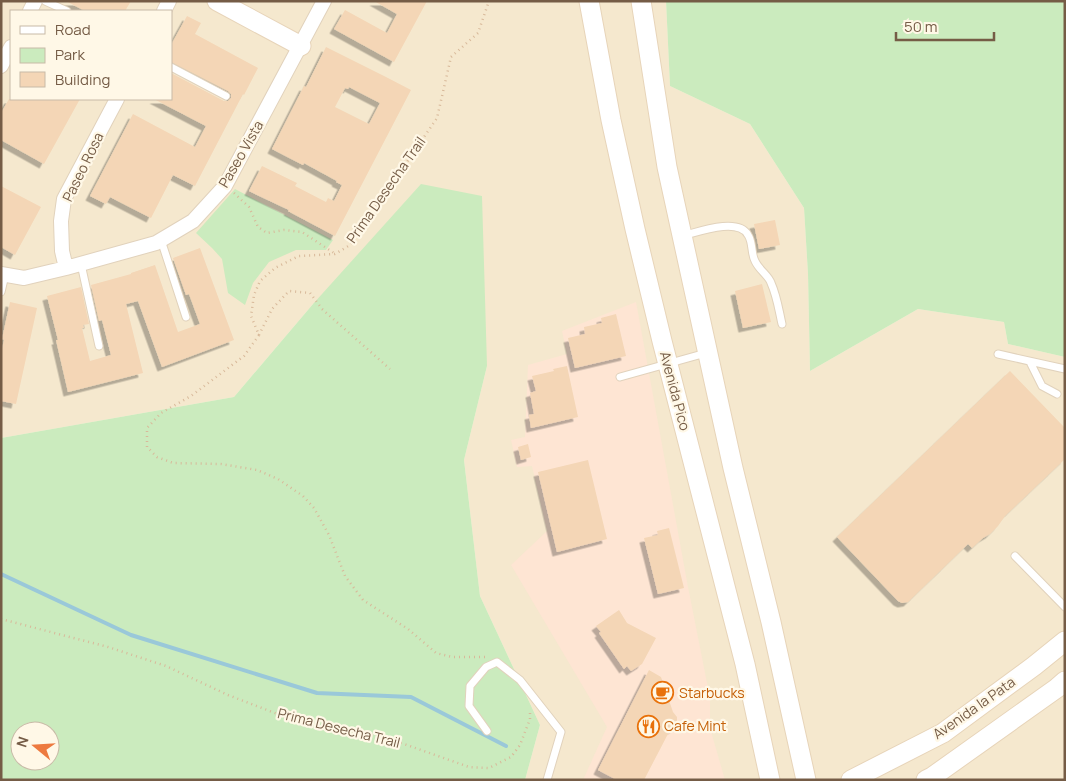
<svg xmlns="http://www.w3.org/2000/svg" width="1066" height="781" font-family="Manrope,sans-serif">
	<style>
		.residential { fill: #f5e8ce; fill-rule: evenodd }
		.commercial { fill: #fee5d3 }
		.green { fill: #cbebbe; fill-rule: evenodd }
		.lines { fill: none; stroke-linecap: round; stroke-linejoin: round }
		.stream { stroke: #9ac8d9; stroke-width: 4 }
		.building { fill: #f4d6b6; fill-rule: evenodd; filter: url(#shadow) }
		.lane-casing { stroke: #e1d2bc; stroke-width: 9 }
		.street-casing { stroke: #e1d2bc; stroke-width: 16 }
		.secondary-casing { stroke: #e7d4b9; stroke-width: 21 }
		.path { stroke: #d8b99a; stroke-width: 2.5; stroke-dasharray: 1 4; stroke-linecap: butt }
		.lane { stroke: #fff; stroke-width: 7 }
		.street { stroke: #fff; stroke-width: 14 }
		.secondary { stroke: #fff; stroke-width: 19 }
		.labels { text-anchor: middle; stroke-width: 4.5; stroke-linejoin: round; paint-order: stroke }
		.street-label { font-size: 14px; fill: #755c46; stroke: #fff8e7 }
		.food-label { font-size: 14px; fill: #c56008; stroke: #fff8e7; text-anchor: start }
	</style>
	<defs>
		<filter id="shadow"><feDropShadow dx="-4.5" dy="4.5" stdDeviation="0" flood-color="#0004"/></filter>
	</defs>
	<rect width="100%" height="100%" fill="#fdf5e0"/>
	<path class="residential" d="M1,1H666L670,86L750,124L804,208L808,274L810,371L918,309L1004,322L1008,344L1065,357V780H525L540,725L480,596L464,460L487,366L313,304L234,397L1,438ZM11,11H171V99H11Z"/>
	<path class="commercial" d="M636,302L688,587L710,698V728L725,780H583L607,727L511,565L547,531L532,466L517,467L511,440L525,437L528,365L567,354L562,331Z"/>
	<path class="green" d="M666,1H1065V357L1008,344L1004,322L918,309L810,371L808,274L804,208L750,124L670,86Z
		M421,184L482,196L487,366L464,460L480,596L540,725L525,780H1V438L234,397L313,304ZM20,731H50V761H20Z
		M235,189L333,240L326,250H296L269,262L253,283L245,305L228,293L222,259L212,248L196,233Z"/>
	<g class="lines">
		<path class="stream" d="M1,574L131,635L317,693L411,697L506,746"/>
	</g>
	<path class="building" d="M66,1H131L125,11H85Z
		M374,1H427L394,62L334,29L345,10L387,33L397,14Z
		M187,16L201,23L195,34L258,68L244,95L243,94L195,186L173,175L151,218L110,197L106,204L90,196L133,114L195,147L206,126L154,99H171V73L224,101H228L231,98V94L228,91L171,62V45Z
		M326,47L386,77L411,90L335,236L288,211L289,210L249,191L262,166L297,183L295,186L326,202L328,198L334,201L342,185L336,182L337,181L304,163L303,165L272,149L304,86L306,87ZM349,87L380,103L369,124L335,107L345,88L348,89Z
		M9,99H80L44,164L1,140V113Z
		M1,186L41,207L15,255L1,247Z
		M775,220L780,245L759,249L754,224Z
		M200,248L234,340L162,367L138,301L126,304L143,373L68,392L56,340H58L47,296L81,287L89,324L83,325L84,328H82L90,361L111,355L102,320L99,321L91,285L131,274V273L155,265L178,332L200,324L189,294L186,295L173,258Z
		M762,284L771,322L743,328L735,291Z
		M10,302L37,308L16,404L1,401V353L4,340L2,339Z
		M616,314L626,356L575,368L568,338L585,334L584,327L602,323L601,318Z
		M567,366L578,417L531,428L529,415L534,414L530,393L536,391L532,376L554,371L553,369Z
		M1010,371L1065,428V459L1005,516L998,526L990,534L983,538L972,548L968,544L908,602L902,603L898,601L837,537Z
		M528,444L531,457L521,460L518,447Z
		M588,460L607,539L557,552L538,472Z
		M669,528L684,588L658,594L644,538L658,535L657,531Z
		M619,610L627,623L656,638L642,664L631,671L627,666L624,669L599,633L601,632L596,626Z
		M649,670L661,677L673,712L677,717V725L675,728L669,732L644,780H617L598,770Z"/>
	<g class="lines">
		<defs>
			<path id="lane" d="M45,1L67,11
				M171,67L226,96
				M682,236C698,232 738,217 748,235C753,242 751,254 755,261C759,270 769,276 771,283C777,296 779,311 782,324
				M161,240L186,317
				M81,264L99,346
				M1,292L5,275
				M998,354L1065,369
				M1030,362L1042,386L1057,394
				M620,377L706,353
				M1015,556L1065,607
				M487,731L469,706L470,686L486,667L497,662L520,680L561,732L547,780"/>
			<path id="street" d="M30,11L35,1
				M164,11L169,1
				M1,66L11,47
				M66,268L62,251L61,221L64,199L117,99
				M1,274L24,278L66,268L156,243L193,221L225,186L324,1"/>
			<path id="secondary" d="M217,1L301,46
				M589,1L611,120L635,229L662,341L745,664L770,780
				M641,1L667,167L733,468L771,622L806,780
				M851,780L943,733L1034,666L1065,641
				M926,780L932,777L1057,688L1065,681"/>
		</defs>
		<use href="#lane" class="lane-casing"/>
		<use href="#street" class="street-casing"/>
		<use href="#secondary" class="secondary-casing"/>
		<path class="path" d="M234,193L249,207L258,227L267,233L284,230L302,232L334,253
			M259,335L272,309L289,291L310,293L322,309L390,369
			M1,619L108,647L166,666L228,695L293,720L387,738L469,767L489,768L511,757L520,745L530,719V709
			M485,657H452L436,653L408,629L363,600L345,576L329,535L314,508L303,496L278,479L257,470L221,464L173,463L157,457L147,447V428L161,413L191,396L244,356L259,335L251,316L254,295L260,281L275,268L299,256L335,254L350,245L437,118L451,57L478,33L489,1"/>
		<use href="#lane" class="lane"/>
		<use href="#street" class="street"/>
		<use href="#secondary" class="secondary"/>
	</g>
	<defs>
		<symbol id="cafe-ring" viewBox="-11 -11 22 22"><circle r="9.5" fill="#fff8e7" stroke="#e8710a" stroke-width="1.5"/><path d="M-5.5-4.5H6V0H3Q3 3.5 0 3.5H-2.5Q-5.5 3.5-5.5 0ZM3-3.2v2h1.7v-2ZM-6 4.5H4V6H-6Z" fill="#e8710a"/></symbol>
		<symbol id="restaurant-ring" viewBox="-11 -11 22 22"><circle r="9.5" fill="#fff8e7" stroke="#e8710a" stroke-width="1.5"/><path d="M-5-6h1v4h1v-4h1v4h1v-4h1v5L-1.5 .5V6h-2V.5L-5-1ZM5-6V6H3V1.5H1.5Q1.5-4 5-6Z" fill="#e8710a"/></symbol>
	</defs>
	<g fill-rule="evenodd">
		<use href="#cafe-ring" x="650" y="680" width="25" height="25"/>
		<use href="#restaurant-ring" x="636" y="714" width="25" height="25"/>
	</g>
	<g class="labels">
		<g class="street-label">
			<text transform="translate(241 154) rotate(-60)" y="5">Paseo Vista</text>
			<text transform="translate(83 167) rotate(-64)" y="5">Paseo Rosa</text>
			<text transform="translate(386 190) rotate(-55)" y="5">Prima Desecha Trail</text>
			<text transform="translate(675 391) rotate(75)" y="5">Avenida Pico</text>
			<text transform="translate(974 708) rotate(-35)" y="5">Avenida la Pata</text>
			<text transform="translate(339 728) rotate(14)" y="5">Prima Desecha Trail</text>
		</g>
		<g class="food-label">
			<text x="679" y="698">Starbucks</text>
			<text x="664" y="731">Cafe Mint</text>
		</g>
	</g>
	<rect width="1066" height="781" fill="none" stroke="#755c46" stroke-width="5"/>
	<rect x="10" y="10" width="162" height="90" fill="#fff8e7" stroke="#c8baa7"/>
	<rect x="20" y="26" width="25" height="8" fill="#ffffff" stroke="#c8baa7"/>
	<text x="55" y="35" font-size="15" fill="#755c46">Road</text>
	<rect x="20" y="48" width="25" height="15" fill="#cbebbe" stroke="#c8baa7"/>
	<text x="55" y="60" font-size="15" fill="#755c46">Park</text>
	<rect x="20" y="72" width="25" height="15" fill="#f4d6b6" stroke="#c8baa7"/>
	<text x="55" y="85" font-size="15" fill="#755c46">Building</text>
	<g transform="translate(35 746) rotate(288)"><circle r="24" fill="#fff8e7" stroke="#c8baa7"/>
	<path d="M0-4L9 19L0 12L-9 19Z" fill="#ed7a3f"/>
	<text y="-8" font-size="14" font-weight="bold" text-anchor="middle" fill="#755c46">N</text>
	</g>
	<path d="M896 32v8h98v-8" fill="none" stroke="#755c46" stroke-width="2.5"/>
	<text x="904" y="32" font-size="15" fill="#755c46" stroke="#fff8e7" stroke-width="4" paint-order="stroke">50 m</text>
</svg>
